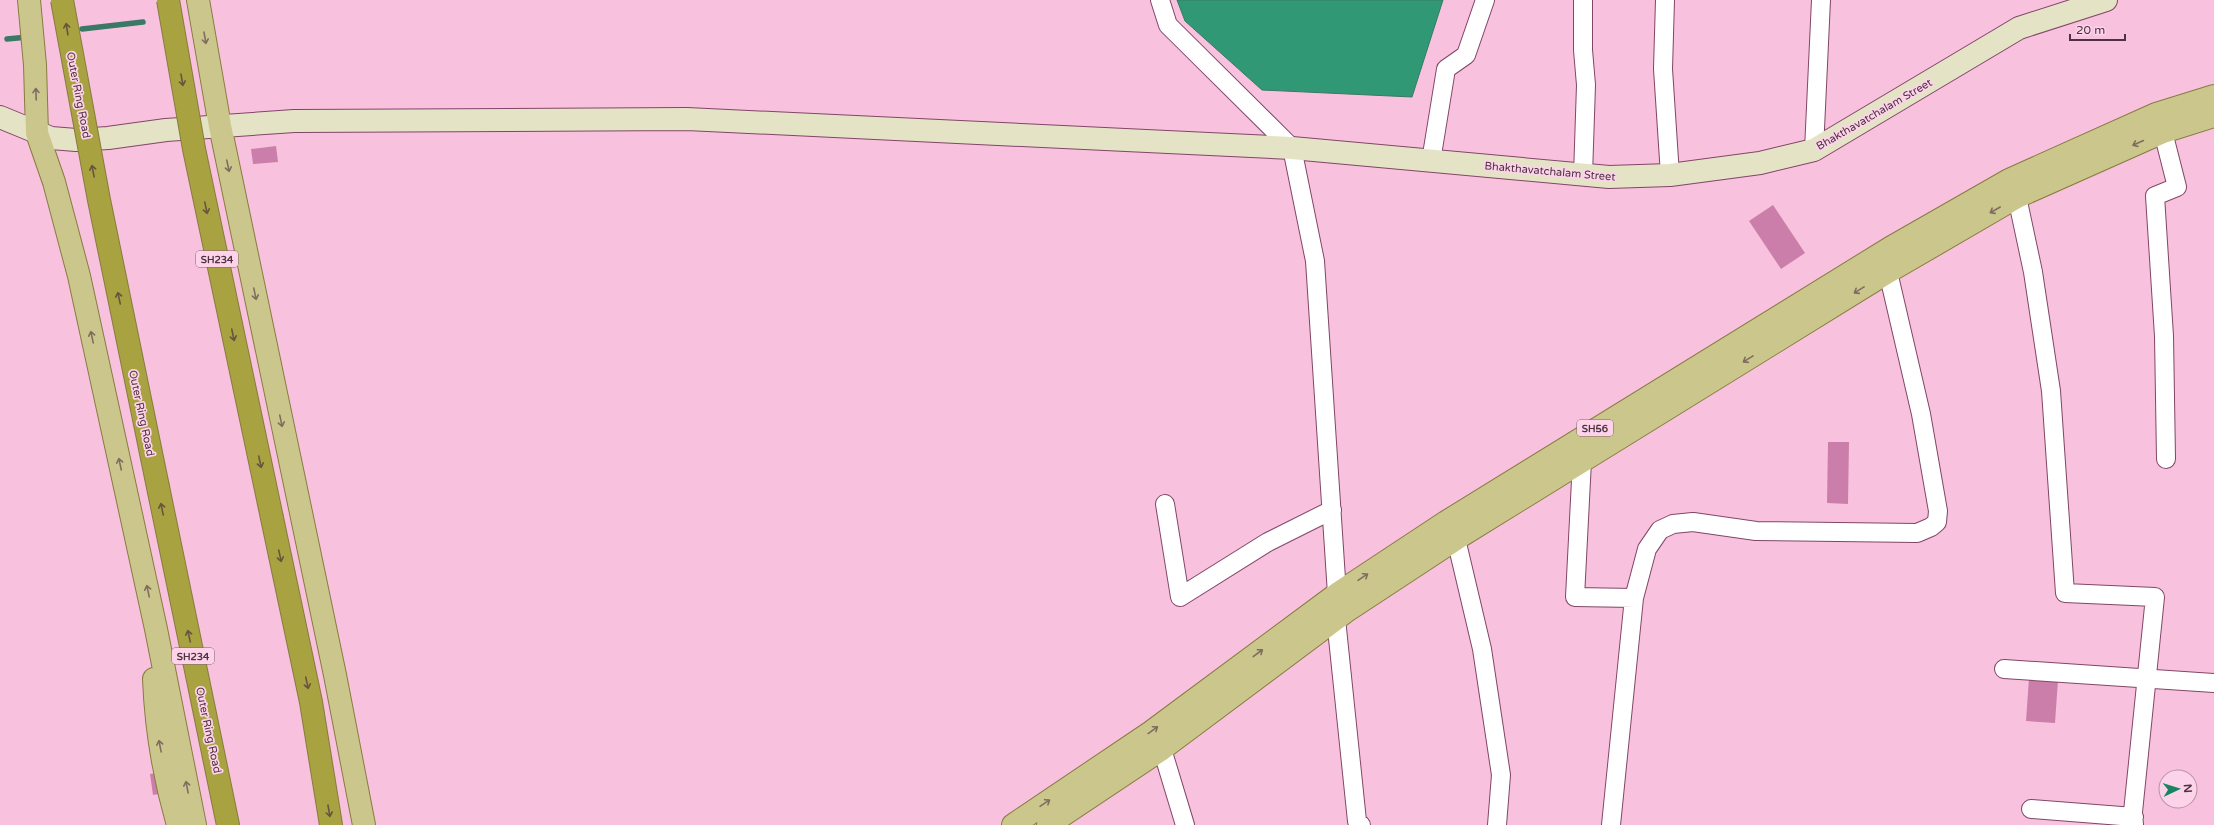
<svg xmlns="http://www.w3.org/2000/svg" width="2214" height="825" font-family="'Varela Round',sans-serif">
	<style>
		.water { fill: #309874; stroke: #397965 }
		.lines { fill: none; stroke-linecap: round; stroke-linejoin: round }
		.stream { stroke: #397965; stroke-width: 5.5 }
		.building { fill: #cb7ea9 }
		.street-casing { stroke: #804667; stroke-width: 20 }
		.secondary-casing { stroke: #804667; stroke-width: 24 }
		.primary-casing { stroke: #887b40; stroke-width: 24 }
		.highway-casing { stroke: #887b40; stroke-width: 24 }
		.street { stroke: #fff; stroke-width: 18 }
		.secondary { stroke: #e5e3c6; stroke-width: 22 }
		.primary { stroke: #cbc78c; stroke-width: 22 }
		.highway { stroke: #a8a240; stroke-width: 22 }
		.highway-bridge-casing { stroke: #887b40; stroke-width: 24; stroke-linecap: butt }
		.highway-bridge { stroke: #a8a240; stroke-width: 22 }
		.oneway { stroke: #685441 }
		.oneway2 { stroke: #7f6e5f }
		.labels { text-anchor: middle; stroke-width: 3.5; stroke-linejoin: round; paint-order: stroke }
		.shield { fill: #fdd3e9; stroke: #826273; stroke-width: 1 }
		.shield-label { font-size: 10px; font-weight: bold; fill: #4d3241 }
		.street-label { font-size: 11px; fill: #4d3241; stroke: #fdd3e9 }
	</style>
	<rect width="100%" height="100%" fill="#f8c2de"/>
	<path class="water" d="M1177,0H1443L1412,97L1262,90L1185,21Z"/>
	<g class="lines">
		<path class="stream" d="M82,29L143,22
			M7,39L28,37"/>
	</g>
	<path class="building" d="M276,146L278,162L253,164L251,149Z
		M1773,205L1805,253L1781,269L1749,221Z
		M1828,442H1849L1848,504L1827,503Z
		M2029,678L2058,680L2055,723L2026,721Z
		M156,773L159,794L153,795L150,774Z"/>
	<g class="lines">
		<defs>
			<path id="street" d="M1160,0L1168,25L1292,148L1315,261L1337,594
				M1665,0L1663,69L1670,175
				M2163,132L2177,187L2155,196L2164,336L2166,459
				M1814,150L1821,0
				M1431,161L1446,69L1466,55L1485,0
				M1583,175L1586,85L1583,50V0
				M2017,197L2033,272L2051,391L2065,593L2155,597L2133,812L2134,825
				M1582,461L1575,597L1634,598L1611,825
				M1165,504L1180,597L1268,542L1332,510
				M1450,528L1456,539L1482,649L1501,775L1497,825
				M1634,598L1647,549L1660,530L1673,524L1693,522L1756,531L1917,533L1931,527L1937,522L1938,511L1921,414L1888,272
				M1336,619L1357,821L1361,825
				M2004,669L2214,683
				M1162,749L1185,825
				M2031,809L2134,817"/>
			<path id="secondary" d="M0,117L51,138L76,140L108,138L166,130L294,121L687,119L1292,148L1609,177L1670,175L1760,163L1814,150L2019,28L2106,0"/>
			<path id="primary" d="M29,0L35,65L37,133L54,182L79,276L156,629L195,825
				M198,0L220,126L335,675L364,825
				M154,679C156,729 164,777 178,825
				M1013,825L1151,732L1337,594L1446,522L1890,248L2009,180L2156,114L2214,96
				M1048,825L1162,749L1348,610L1456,539L1888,272L2017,197L2163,132L2214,116"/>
			<path id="highway" d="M158,487L228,825
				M272,518L311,702L331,825"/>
		</defs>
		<use href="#street" class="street-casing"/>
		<use href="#secondary" class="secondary-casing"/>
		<use href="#primary" class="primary-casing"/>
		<use href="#highway" class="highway-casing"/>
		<use href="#street" class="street"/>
		<use href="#secondary" class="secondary"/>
		<use href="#primary" class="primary"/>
		<use href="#highway" class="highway"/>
		<defs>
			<path id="highway-bridge" d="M62,0L99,200L158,487
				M168,0L194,149L272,518"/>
		</defs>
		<use href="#highway-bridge" class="highway-bridge-casing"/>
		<use href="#highway-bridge" class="highway-bridge"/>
	</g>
	<defs><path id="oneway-shaft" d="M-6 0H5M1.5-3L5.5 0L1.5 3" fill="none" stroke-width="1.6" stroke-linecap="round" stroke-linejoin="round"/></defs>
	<g class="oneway">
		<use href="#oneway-shaft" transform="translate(67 29) rotate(-99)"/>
		<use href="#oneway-shaft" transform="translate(182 80) rotate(80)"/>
		<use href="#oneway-shaft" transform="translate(93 171) rotate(-101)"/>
		<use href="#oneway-shaft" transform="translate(206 208) rotate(78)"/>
		<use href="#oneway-shaft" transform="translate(119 298) rotate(-102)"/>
		<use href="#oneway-shaft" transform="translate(233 335) rotate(78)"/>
		<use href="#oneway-shaft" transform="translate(260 462) rotate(78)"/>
		<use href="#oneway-shaft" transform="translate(162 509) rotate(-102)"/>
		<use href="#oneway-shaft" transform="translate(280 556) rotate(78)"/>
		<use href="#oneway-shaft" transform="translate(189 636) rotate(-102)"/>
		<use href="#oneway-shaft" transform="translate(307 683) rotate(78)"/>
		<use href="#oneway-shaft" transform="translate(329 811) rotate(80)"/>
	</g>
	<g class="oneway2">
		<use href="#oneway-shaft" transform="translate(205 38) rotate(80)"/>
		<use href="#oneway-shaft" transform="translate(36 94) rotate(-92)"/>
		<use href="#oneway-shaft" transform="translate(2138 143) rotate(156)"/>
		<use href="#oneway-shaft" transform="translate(228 166) rotate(78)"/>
		<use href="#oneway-shaft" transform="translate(1995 210) rotate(150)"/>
		<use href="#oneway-shaft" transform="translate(1859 290) rotate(148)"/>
		<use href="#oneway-shaft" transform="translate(255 294) rotate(78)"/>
		<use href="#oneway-shaft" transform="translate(92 337) rotate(-102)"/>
		<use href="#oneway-shaft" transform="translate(1748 359) rotate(148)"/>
		<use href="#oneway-shaft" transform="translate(281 421) rotate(78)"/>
		<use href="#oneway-shaft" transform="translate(120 464) rotate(-102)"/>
		<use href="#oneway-shaft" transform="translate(1363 577) rotate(-34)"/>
		<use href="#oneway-shaft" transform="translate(148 591) rotate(-102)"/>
		<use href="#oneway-shaft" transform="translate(1258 653) rotate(-37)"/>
		<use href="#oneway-shaft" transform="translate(1153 730) rotate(-36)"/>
		<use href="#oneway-shaft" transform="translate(160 746) rotate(-101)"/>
		<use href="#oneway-shaft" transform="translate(187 787) rotate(-101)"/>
		<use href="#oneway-shaft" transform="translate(1045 803) rotate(-34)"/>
	</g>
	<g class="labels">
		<g class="shield">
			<rect x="196" y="251" width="42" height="16" rx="3"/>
			<rect x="1577" y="420" width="36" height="16" rx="3"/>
			<rect x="172" y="648" width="42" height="16" rx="3"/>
		</g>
		<g class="shield-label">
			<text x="217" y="263">SH234</text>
			<text x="1595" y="432">SH56</text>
			<text x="193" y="660">SH234</text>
		</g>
		<g class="street-label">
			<text transform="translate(79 95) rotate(79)" y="4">Outer Ring Road</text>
			<text transform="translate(1874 114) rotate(-30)" y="4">Bhakthavatchalam Street</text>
			<text transform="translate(1550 171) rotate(5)" y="4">Bhakthavatchalam Street</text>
			<text transform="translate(142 413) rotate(78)" y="4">Outer Ring Road</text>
			<text transform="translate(209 730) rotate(78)" y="4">Outer Ring Road</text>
		</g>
	</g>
	<g transform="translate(2178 789) rotate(86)"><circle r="19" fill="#fdd3e9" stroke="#b793a6"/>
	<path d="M0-3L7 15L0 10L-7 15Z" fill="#178562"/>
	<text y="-6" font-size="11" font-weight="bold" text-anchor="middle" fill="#4d3241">N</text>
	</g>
	<path d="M2070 34v6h55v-6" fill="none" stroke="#4d3241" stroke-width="2"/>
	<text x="2076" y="34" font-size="12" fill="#4d3241" stroke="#fdd3e9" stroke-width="3" paint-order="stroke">20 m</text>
</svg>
